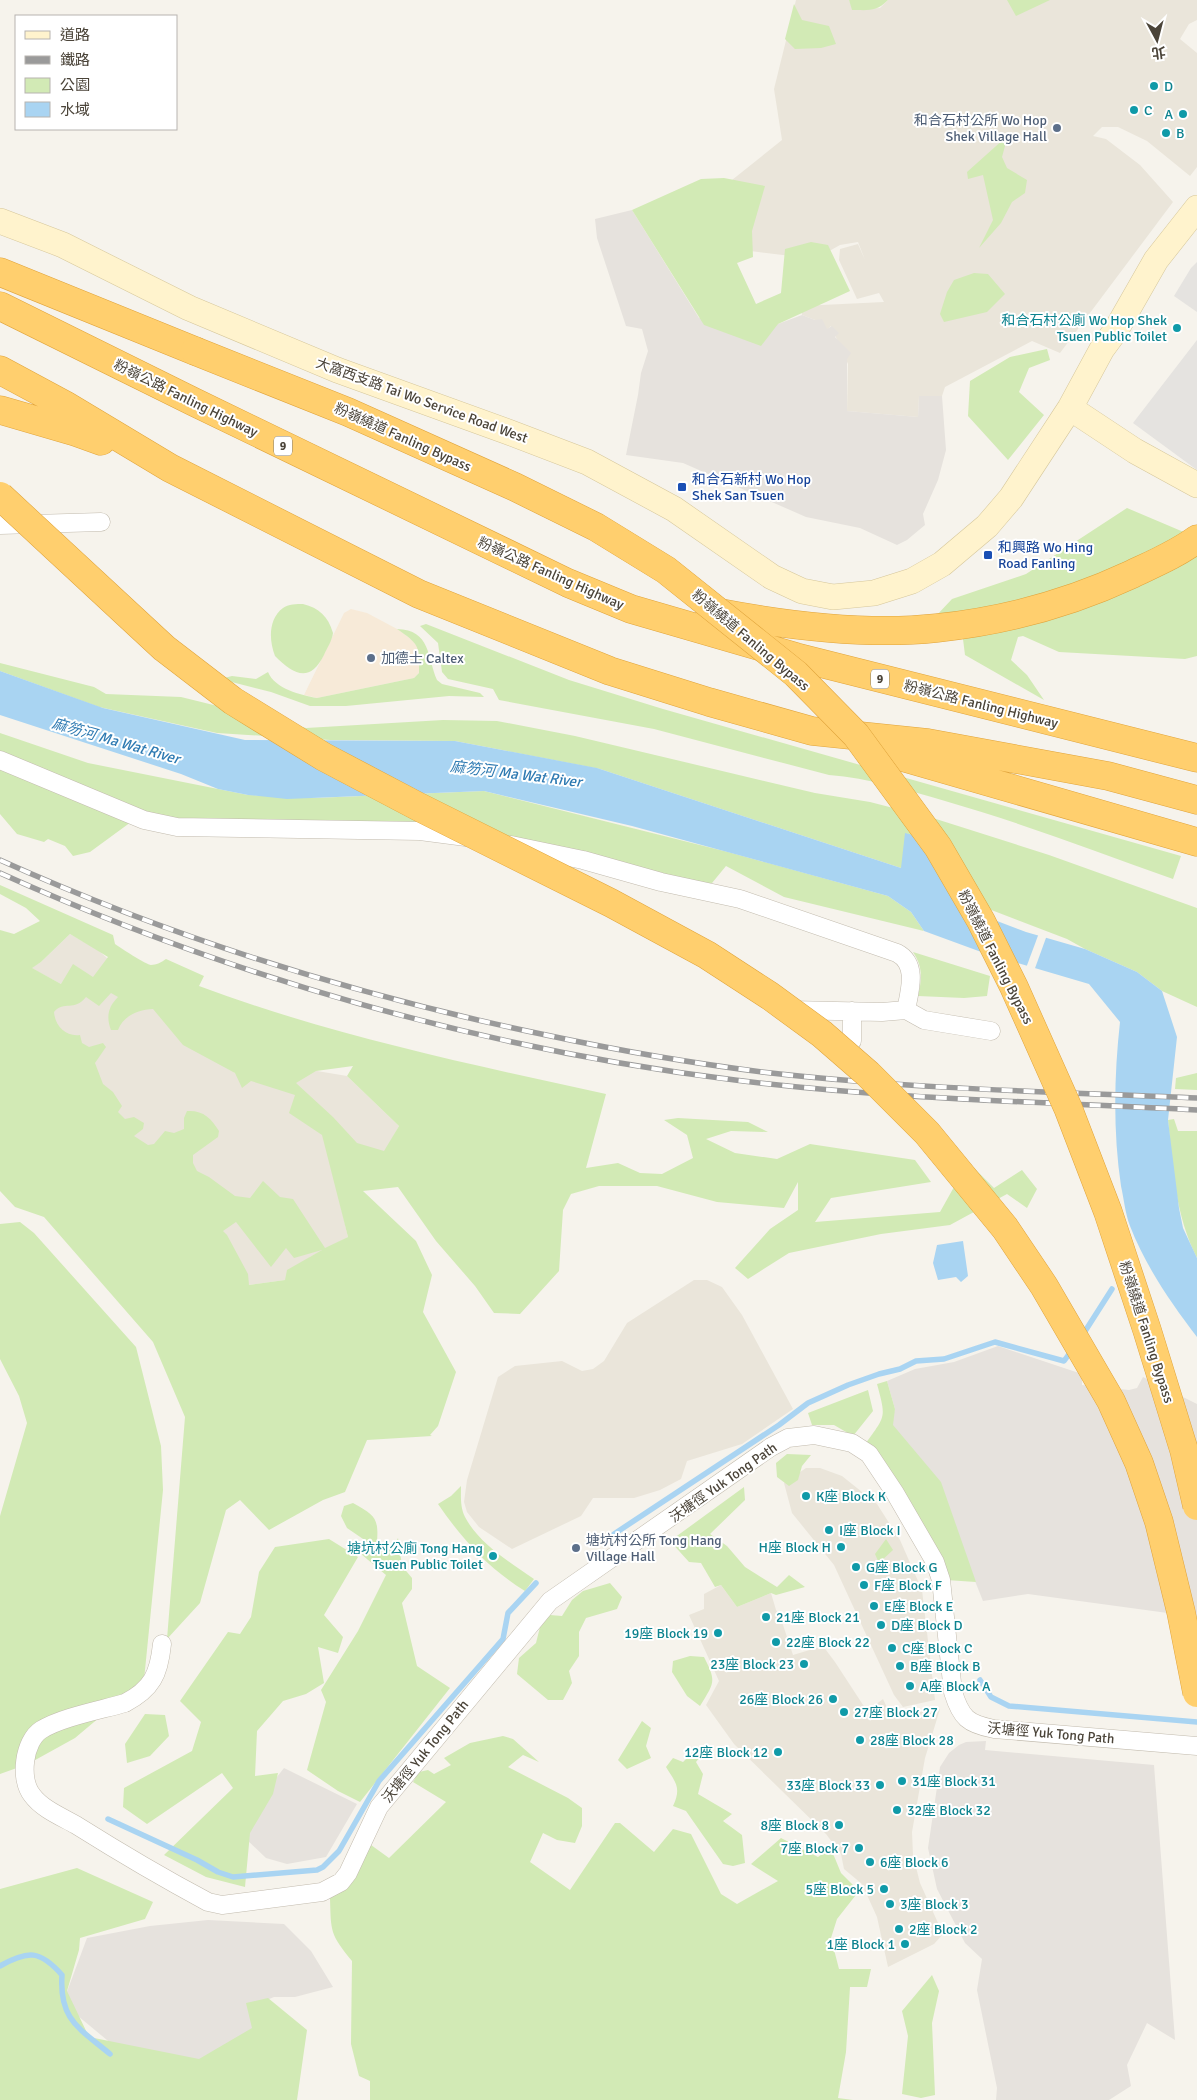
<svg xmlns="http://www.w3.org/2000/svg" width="1197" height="2100" font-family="Signika,'Noto Sans TC',sans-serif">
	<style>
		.residential { fill: #eae5da }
		.commercial { fill: #f7ead8 }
		.industrial { fill: #e6e2dd }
		.green { fill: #d2eab5; fill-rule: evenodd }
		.parking { fill: #e5e3e0 }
		.water { fill: #a9d4f2 }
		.pier { fill: #f6f3ec }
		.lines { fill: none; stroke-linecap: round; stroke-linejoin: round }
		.stream { stroke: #a9d4f2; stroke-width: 5.5 }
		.street-casing { stroke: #c2bbae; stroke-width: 19 }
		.secondary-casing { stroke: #d6c79b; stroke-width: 26 }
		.highway-casing { stroke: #e0a43c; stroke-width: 29 }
		.street { stroke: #fff; stroke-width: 18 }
		.secondary { stroke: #fff3cd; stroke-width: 25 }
		.highway { stroke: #ffcf6e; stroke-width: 28 }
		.rail-casing { stroke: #9a9a9a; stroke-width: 5.5 }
		.rail { stroke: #fff; stroke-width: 4; stroke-dasharray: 11; stroke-linecap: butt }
		.highway-bridge-casing { stroke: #e0a43c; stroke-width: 29; stroke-linecap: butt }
		.highway-bridge { stroke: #ffcf6e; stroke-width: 28 }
		.culture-dot { fill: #0f9aa8; stroke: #fff; stroke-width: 2 }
		.service-dot { fill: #5c6f8a; stroke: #fff; stroke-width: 2 }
		.transit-dot { fill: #1a4fb4; stroke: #fff; stroke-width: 2 }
		.labels { text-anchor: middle; stroke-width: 4; stroke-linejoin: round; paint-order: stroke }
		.shield { fill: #fff; stroke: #817c74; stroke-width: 1 }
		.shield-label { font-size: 12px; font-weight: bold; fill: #4b4439 }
		.culture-label { font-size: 14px; fill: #0d838f; stroke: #fff; text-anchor: start }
		.service-label { font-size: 14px; fill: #4e5e75; stroke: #fff; text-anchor: start }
		.street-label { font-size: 14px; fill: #4b4439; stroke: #fff }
		.transit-label { font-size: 14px; fill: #164399; stroke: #fff; text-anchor: start }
		.water-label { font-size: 15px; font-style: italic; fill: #2e7ab2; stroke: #fff }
	</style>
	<rect width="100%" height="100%" fill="#f6f3ec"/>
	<path class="residential" d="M796,0H849L853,10L880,8L888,0H1197V20L1189,24L1180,39L1197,53V167L1190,176L1147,141L1118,127H1102L1093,136L1106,139L1140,165L1173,202L1060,353L1032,341L945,387L942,396H919L918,417L847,411L848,364L831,326L827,330L815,320L802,315L801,306L884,302L879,293L857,299L839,260L840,249L858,244L865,260L858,242L840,245L815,259L727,248V184L782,140L774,89Z
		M70,934L98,950L235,1073L317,1071L347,1076L399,1126L363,1191L340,1203L348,1237L310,1257L285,1280L249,1285L203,1213L154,1150L120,1128L35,1027L61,984L31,968L41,962Z
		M694,1280H707L722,1287L742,1315L793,1409L742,1444L687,1461L681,1479L660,1490L634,1498H593L581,1516L512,1549L479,1527L467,1512L464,1502L467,1480L498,1377L515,1366L562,1361L582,1371L593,1369L604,1361L627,1323Z
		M806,1468H820L842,1476L877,1504L900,1540L922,1590L935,1700L903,1707L894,1695L834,1565L792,1513L784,1483Z
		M721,1585L737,1607L771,1593L776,1610L780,1616L793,1655L823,1646L835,1662L867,1711L883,1699L891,1716L940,1709L925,1758L912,1832L913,1855L920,1883L943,1934L934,1944L888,1967L877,1917L862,1884L844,1869L841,1854L826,1834L734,1744L706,1705L719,1681L689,1615L704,1609V1594Z"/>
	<path class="commercial" d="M351,609L367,613L399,630L413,641L419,649V673L414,678L317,698L304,695L344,613Z"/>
	<path class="industrial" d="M632,210L699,318L778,324L802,315L815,320L822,319L827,329L832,326L839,333L835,337L851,353L847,359V411L918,417L919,396H942L946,450L938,480L923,514L925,525L907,540L897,545L860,528L806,517L683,463L626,455L638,395L641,373L648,351L642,329L626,326L597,238L595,219Z
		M998,1346L1082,1374V1385L1129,1390L1137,1388L1143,1377L1197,1404V1617L1028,1594L983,1601L973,1576L890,1425L895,1409L887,1381L915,1369L954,1362Z
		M986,1741L985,1750L1154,1765L1175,2040L1147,2023L1127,2065L1131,2086L1109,2100H996L997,2088L977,1990L982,1959L965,1943L937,1889L928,1848L940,1767L949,1753L959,1745L966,1742Z
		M284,1768L357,1804L326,1857L287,1864L266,1858L245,1838L241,1823Z
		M208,1920L284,1924L311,1951L333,1987L295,1997H274L255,2005L252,2037L167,2100L119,2050L72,2011L65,1997L87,1938L150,1926Z"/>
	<path class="green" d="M849,0H888C876,12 869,10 852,10Z
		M1007,0H1050L1016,16Z
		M794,4L802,20L829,26L836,44L821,48L795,49L785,39Z
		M1005,138V146L1002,157L1007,168L1027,180L1025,193L1012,202L1001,223L979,248L993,220L983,175L968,179L967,172Z
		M724,178L765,186L752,231L753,257L737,263L756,304L781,293L785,249L811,242L828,245L850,291L778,324L761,346L704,325L632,210L701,179Z
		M974,273L988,274L1005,294L987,312L944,322L940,314L947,292L954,280Z
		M1047,349L1050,360L1029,368L1019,392L1044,415L1008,460L968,416L970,381L1010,357Z
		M1127,508L1186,533L1197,540V656L1185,659L1059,652L1023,636L1018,637L1011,660L1027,675L1044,700L965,655L963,639L935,617L952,599L1026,574Z
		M303,604C319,608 328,616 333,633C332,641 327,648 324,655C310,683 294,675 275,656C269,641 268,619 283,608C288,604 297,604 303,604Z
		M426,624L569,680L663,709L1181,856L1173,879C1097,852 1022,823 945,801C907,790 869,778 829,775L654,729L499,700L493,689L448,679L442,672L438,643L420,626Z
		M397,629C431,630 427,657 437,680L442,684L480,693L484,697L449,696L346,706H310L271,692L220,679L232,676L256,679L268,672C275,689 301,695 317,698L414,678L419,673C419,645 420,645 397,629Z
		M0,663L94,687L106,694L181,697L306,728L443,720L497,721L575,736L815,793L870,802L936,819L1049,855L1197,908V1007L1162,991L1137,972L1085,949L1067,939L968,901L901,868L600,769L455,741L330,740L217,733L99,707L0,671Z
		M0,733L88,763L248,795L314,798L484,791L728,852L888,896L911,912L924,931L784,897L726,866L712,883L690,888L476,839L177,827L0,755Z
		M0,765L131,822L90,852L73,856L65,846L48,839L44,842L17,834L0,814Z
		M0,885L113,935L115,944C119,947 147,965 151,965C156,965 162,962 166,959L204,976L199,986C330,1035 469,1064 606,1094L586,1168L618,1163L640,1173L662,1174L693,1158L687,1135L664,1120L678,1118L748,1122L768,1132L731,1131L706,1139L735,1153L777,1159L810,1144L915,1160L931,1182L831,1198L815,1222L940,1212L968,1162L994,1188L1022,1170L1037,1189L1027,1208L1007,1194L950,1225L881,1234L789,1253L748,1279L735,1268L770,1229L798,1210V1182L784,1208L717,1202L657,1186H599L571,1194L563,1210L559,1271L520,1314L494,1313L475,1286L436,1241L398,1187L363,1191L416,1241L432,1275L423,1312L456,1372L438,1426L430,1435L432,1436L367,1440L345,1492L323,1500L269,1530L240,1500L226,1510L200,1603L167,1639L185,1417L153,1342L44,1217L15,1207L0,1191V930L14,934L40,921L26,908L0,894ZM70,934L108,957L93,977L73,964L61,984L32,968L41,962ZM111,993L118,997C108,1007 106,1017 111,1030H118C124,1015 138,1010 153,1009L183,1045L235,1073L242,1088L251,1081L295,1095L289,1113L322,1135L348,1237L325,1248L293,1199L280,1197L263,1181L250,1198L235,1196L209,1177L197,1171L193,1163V1155L218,1137L219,1131C211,1118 203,1110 187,1111L184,1118V1129L174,1133L165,1131L154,1144L148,1145L134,1136L143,1129L144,1123L134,1117L125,1119L118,1112L122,1106L113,1092L103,1084L95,1063L106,1047L103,1043L89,1047L82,1043L80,1035C66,1037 55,1026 54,1012C64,1000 74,1012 86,997L99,1006ZM353,1066L347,1076L399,1126L384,1151L357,1143L333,1117L296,1083L316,1071ZM236,1222L271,1267L286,1248L294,1258L322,1250L287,1270L285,1280L249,1285L248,1274L227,1235L223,1231Z
		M913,952L990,976L987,996L964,998L918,996C922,979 923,967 913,952Z
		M1197,1073V1090L1175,1089L1176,1078Z
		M1174,1119L1178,1131H1197V1258C1175,1214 1173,1169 1168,1120Z
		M20,1222L34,1233L136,1347L161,1446L163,1490L144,1680L75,1738L28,1764L0,1774V1516L27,1423L19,1396L0,1359V1224Z
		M887,1381L895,1409L893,1425L941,1482L976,1582L946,1580L866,1443C886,1415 886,1418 877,1384Z
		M868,1390L873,1411L853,1436L834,1425H812L808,1413Z
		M787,1454L811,1455L802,1466L798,1480L789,1486L777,1477L776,1463Z
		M461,1486C461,1496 460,1507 465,1517C479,1544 510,1562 534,1579L525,1591C489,1569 462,1539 438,1504L451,1496Z
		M744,1487L745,1500L710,1534L727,1546L745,1567L777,1587L789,1575L805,1587L776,1595L771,1593L737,1607L721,1585L715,1587L701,1563L689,1562L670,1541Z
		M353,1503C374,1515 379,1517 377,1542L393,1549L398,1538L402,1566L412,1578V1589L402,1603L417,1666L450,1688L360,1802L338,1791L307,1770L326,1702L321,1690L358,1631L386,1575L361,1554L366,1541L347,1528L341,1516L344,1506Z
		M329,1539L358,1557L324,1615L343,1637L338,1653L318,1647L324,1683L306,1694L283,1701L257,1731L255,1776L278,1773L273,1794L250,1833L245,1887L206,1877L164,1855L233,1788L222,1773L147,1824L123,1807L124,1788L192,1751L201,1722L180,1701L228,1632L240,1634L251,1617L259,1572L275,1547Z
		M886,1539L893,1550L879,1563L875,1554Z
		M610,1583L622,1597L617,1609L586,1618L579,1632V1656L569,1671L572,1683L563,1700H548L517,1674L519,1658L536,1643L540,1627L550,1615L562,1616L572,1600L583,1591Z
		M690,1656L704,1657C717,1682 714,1683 700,1706L687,1696L672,1672L673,1661Z
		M145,1714L165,1715L169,1736L150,1756L127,1763L125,1744Z
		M642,1721L651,1728L646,1746L651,1758L627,1769L618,1760Z
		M503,1736L513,1739L539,1762L523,1755L508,1767L568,1798L582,1808V1826L575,1843L557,1840L543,1833L530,1862L570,1890L615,1823H620L654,1852L673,1829L691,1834L721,1894L737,1904L778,1881L751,1864L781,1838L818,1857L829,1849L834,1856L841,1873L859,1891L837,1919L831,1938L839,1969H871L867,1987H850L846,2052L838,2098L853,2100H370V2081L359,2076L351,2044L352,1961C330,1934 331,1932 330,1898L339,1889L371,1845L389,1858L446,1802L413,1782L419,1772L428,1770L434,1774L451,1765L444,1758L470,1743Z
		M697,1748L700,1757L696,1762L703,1774L698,1794L732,1814L723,1821L742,1835L745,1863L733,1866L723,1864L686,1811L673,1806C682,1787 675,1782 666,1767L673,1758L683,1762Z
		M77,1868L153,1902L145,1919L80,1938L79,1950L67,1991L89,2037L199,2059L252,2028L246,2003L268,1998L307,2030L297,2100H0V1889Z
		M932,1975L939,1991L932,2023L935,2095L921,2098L902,2094L908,2036L902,2011Z"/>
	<path class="parking" d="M1197,262V312L1174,296L1191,268Z
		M1197,340V470L1133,423Z"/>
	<path class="water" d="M0,671L103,708L245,740L455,741L597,768L901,868L905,833L943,843L976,913L1026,932L1085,949L1137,972L1162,991L1177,1037L1168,1120L1179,1208L1183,1228L1197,1258V1337C1171,1303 1146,1267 1130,1226C1125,1213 1124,1199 1121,1186C1113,1132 1114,1076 1120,1022L1089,984L984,953L924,931L911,912L888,896L632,826L484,791L287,799L248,795L218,789L181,774L0,715Z
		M963,1241L968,1276L961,1282L956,1277L938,1280L933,1263L937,1245Z"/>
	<path class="pier" d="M1039,933L1047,935L1034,971L1026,968Z"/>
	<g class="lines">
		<path class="stream" d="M1082,1336L1112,1289
			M614,1534L779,1425L808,1403L848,1385L879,1374L900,1369L916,1361L944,1359L995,1342L1064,1361L1072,1350
			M980,1680L991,1697L1009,1706L1197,1722
			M108,1819L197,1860L218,1872L233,1877L317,1870L323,1867L339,1851L379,1781L503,1639L508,1613L536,1583
			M0,1966C28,1950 40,1950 62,1975C59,2020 79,2028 110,2054"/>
		<defs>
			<path id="street" d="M0,525L101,522
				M0,760L144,820L177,827L420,831L466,837
				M511,845L583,860L661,882L740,899L897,953C918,964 910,990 906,1010L882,1012L790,1010
				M906,1010L924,1020L991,1031
				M852,1011V1041
				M162,1644C159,1674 152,1689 125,1703C101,1710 62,1717 41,1730C24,1741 19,1779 32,1795C42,1809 62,1817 76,1825C119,1852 163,1878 208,1902L222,1905L322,1892L341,1882L348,1873L379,1807L550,1601L771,1447L788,1438L814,1435L852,1443L869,1454L895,1493L935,1562L941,1580L953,1692C961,1718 968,1724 994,1729L1197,1746"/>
			<path id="secondary" d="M0,221L63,245L189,308L337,370L511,433L587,462L674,509L772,577L802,591L833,597L874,593L912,581L942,564L987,526L1011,498L1070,408L1102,349L1116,330L1156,260L1197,208
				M1070,408L1135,451L1197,485"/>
			<path id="highway" d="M0,272L195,351
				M0,306L194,402L568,583L631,609L796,657L1197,758
				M0,370L65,405L170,468L419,594L610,671L709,702L812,731L928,743L1108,776L1197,800
				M0,410L76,432L101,441
				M710,611C782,625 864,636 937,628C1003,621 1070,603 1130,575C1153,564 1177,554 1197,539
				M878,750L1197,842"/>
		</defs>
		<use href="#street" class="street-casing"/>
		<use href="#secondary" class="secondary-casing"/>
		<use href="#highway" class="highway-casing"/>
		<use href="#street" class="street"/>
		<use href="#secondary" class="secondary"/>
		<use href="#highway" class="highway"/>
		<defs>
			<path id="rail" d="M0,860C175,939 358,996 546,1035C621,1051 696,1064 771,1073C912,1089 1055,1092 1197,1098
				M0,873C230,977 484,1049 735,1080C888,1099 1043,1102 1197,1110"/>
		</defs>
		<use href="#rail" class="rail-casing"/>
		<use href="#rail" class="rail"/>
		<defs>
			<path id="highway-bridge" d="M195,351L348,412L515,487L596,527L666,570L796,674L856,735L938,847L981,921L1014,987L1068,1108L1108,1212L1147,1330L1184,1450L1197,1506
				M0,496L164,648L233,701L324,757L419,807L611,903L707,955L770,996L822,1034L868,1074L927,1133L1005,1228L1044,1286L1111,1401L1139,1463L1159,1522L1181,1612L1197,1693"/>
		</defs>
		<use href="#highway-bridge" class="highway-bridge-casing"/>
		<use href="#highway-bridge" class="highway-bridge"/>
	</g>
	<g class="culture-dot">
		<circle cx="1154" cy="86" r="5"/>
		<circle cx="1134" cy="110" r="5"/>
		<circle cx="1183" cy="114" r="5"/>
		<circle cx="1166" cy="133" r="5"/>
		<circle cx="1177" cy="328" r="5"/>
		<circle cx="806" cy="1496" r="5"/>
		<circle cx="829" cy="1530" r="5"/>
		<circle cx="841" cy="1547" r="5"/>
		<circle cx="493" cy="1556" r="5"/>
		<circle cx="856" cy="1567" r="5"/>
		<circle cx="864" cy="1585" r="5"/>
		<circle cx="874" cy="1606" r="5"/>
		<circle cx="766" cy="1617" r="5"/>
		<circle cx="881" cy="1625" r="5"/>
		<circle cx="718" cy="1633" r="5"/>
		<circle cx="776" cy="1642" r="5"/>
		<circle cx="892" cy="1648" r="5"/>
		<circle cx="804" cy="1664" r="5"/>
		<circle cx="900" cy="1666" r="5"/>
		<circle cx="910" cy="1686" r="5"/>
		<circle cx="833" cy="1699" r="5"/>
		<circle cx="844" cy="1712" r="5"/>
		<circle cx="860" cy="1740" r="5"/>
		<circle cx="778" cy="1752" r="5"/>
		<circle cx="902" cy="1781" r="5"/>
		<circle cx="880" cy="1785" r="5"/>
		<circle cx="897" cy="1810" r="5"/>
		<circle cx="839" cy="1825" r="5"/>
		<circle cx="859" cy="1848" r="5"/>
		<circle cx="870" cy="1862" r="5"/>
		<circle cx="884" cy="1889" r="5"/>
		<circle cx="890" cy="1904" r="5"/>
		<circle cx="899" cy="1929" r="5"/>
		<circle cx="905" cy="1944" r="5"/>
	</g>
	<g class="service-dot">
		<circle cx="1057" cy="128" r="5"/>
		<circle cx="371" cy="658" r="5"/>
		<circle cx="576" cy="1548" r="5"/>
	</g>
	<g class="transit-dot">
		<rect x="677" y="482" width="10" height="10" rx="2.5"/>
		<rect x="983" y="550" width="10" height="10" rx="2.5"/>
	</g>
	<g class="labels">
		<g class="shield">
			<rect x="274" y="436.5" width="18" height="19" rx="4"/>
			<rect x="871" y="669.5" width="18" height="19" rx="4"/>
		</g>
		<g class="shield-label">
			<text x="283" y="450">9</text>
			<text x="880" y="683">9</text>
		</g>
		<g class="culture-label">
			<text x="1164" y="91">D</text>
			<text x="1144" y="115">C</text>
			<text x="1173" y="119" text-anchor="end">A</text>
			<text x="1176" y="138">B</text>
			<text x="1167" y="325" text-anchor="end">和合石村公廁 Wo Hop Shek<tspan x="1167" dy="16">Tsuen Public Toilet</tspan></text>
			<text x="816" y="1501">K座 Block K</text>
			<text x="839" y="1535">I座 Block I</text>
			<text x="831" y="1552" text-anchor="end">H座 Block H</text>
			<text x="483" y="1553" text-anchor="end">塘坑村公廁 Tong Hang<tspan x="483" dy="16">Tsuen Public Toilet</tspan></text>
			<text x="866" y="1572">G座 Block G</text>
			<text x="874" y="1590">F座 Block F</text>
			<text x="884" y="1611">E座 Block E</text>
			<text x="776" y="1622">21座 Block 21</text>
			<text x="891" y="1630">D座 Block D</text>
			<text x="708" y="1638" text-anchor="end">19座 Block 19</text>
			<text x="786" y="1647">22座 Block 22</text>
			<text x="902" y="1653">C座 Block C</text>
			<text x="794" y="1669" text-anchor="end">23座 Block 23</text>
			<text x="910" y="1671">B座 Block B</text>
			<text x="920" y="1691">A座 Block A</text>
			<text x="823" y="1704" text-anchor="end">26座 Block 26</text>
			<text x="854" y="1717">27座 Block 27</text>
			<text x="870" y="1745">28座 Block 28</text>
			<text x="768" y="1757" text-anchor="end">12座 Block 12</text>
			<text x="912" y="1786">31座 Block 31</text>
			<text x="870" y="1790" text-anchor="end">33座 Block 33</text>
			<text x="907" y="1815">32座 Block 32</text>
			<text x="829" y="1830" text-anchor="end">8座 Block 8</text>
			<text x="849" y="1853" text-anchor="end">7座 Block 7</text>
			<text x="880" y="1867">6座 Block 6</text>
			<text x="874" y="1894" text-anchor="end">5座 Block 5</text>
			<text x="900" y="1909">3座 Block 3</text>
			<text x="909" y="1934">2座 Block 2</text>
			<text x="895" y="1949" text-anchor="end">1座 Block 1</text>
		</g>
		<g class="service-label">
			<text x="1047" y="125" text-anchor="end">和合石村公所 Wo Hop<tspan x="1047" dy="16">Shek Village Hall</tspan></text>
			<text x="381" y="663">加德士 Caltex</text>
			<text x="586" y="1545">塘坑村公所 Tong Hang<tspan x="586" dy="16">Village Hall</tspan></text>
		</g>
		<g class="street-label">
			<text transform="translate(186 398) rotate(26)" y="5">粉嶺公路 Fanling Highway</text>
			<text transform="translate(422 400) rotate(20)" y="5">大窩西支路 Tai Wo Service Road West</text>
			<text transform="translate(403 437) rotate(24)" y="5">粉嶺繞道 Fanling Bypass</text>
			<text transform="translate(551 573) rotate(24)" y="5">粉嶺公路 Fanling Highway</text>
			<text transform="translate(751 640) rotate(40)" y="5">粉嶺繞道 Fanling Bypass</text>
			<text transform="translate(981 704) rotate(14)" y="5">粉嶺公路 Fanling Highway</text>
			<text transform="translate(996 957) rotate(63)" y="5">粉嶺繞道 Fanling Bypass</text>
			<text transform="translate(1147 1332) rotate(72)" y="5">粉嶺繞道 Fanling Bypass</text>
			<text transform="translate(723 1482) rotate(-35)" y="5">沃塘徑 Yuk Tong Path</text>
			<text transform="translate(1051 1733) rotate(5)" y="5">沃塘徑 Yuk Tong Path</text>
			<text transform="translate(425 1751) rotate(-51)" y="5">沃塘徑 Yuk Tong Path</text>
		</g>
		<g class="transit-label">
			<text x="692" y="484">和合石新村 Wo Hop<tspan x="692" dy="16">Shek San Tsuen</tspan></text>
			<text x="998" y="552">和興路 Wo Hing<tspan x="998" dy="16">Road Fanling</tspan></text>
		</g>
		<g class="water-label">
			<text transform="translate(116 741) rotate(16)" y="5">麻笏河 Ma Wat River</text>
			<text transform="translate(516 774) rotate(7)" y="5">麻笏河 Ma Wat River</text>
		</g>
	</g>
	<rect x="15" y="15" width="162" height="115" fill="#ffffff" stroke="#b7b4b0"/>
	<rect x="25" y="31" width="25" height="8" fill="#fff3cd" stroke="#b7b4b0"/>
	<text x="60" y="40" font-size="15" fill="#4b4439">道路</text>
	<rect x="25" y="56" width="25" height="8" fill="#9a9a9a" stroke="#b7b4b0"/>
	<text x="60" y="65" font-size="15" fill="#4b4439">鐵路</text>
	<rect x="25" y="78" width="25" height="15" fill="#d2eab5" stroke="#b7b4b0"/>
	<text x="60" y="90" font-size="15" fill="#4b4439">公園</text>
	<rect x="25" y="102" width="25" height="15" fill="#a9d4f2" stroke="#b7b4b0"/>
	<text x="60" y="115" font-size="15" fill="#4b4439">水域</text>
	<g transform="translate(1157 40) rotate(173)" stroke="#ffffff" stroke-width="4" paint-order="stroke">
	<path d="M0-4L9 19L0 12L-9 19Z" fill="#4b4439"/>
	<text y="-8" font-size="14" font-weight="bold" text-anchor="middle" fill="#4b4439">北</text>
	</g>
</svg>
